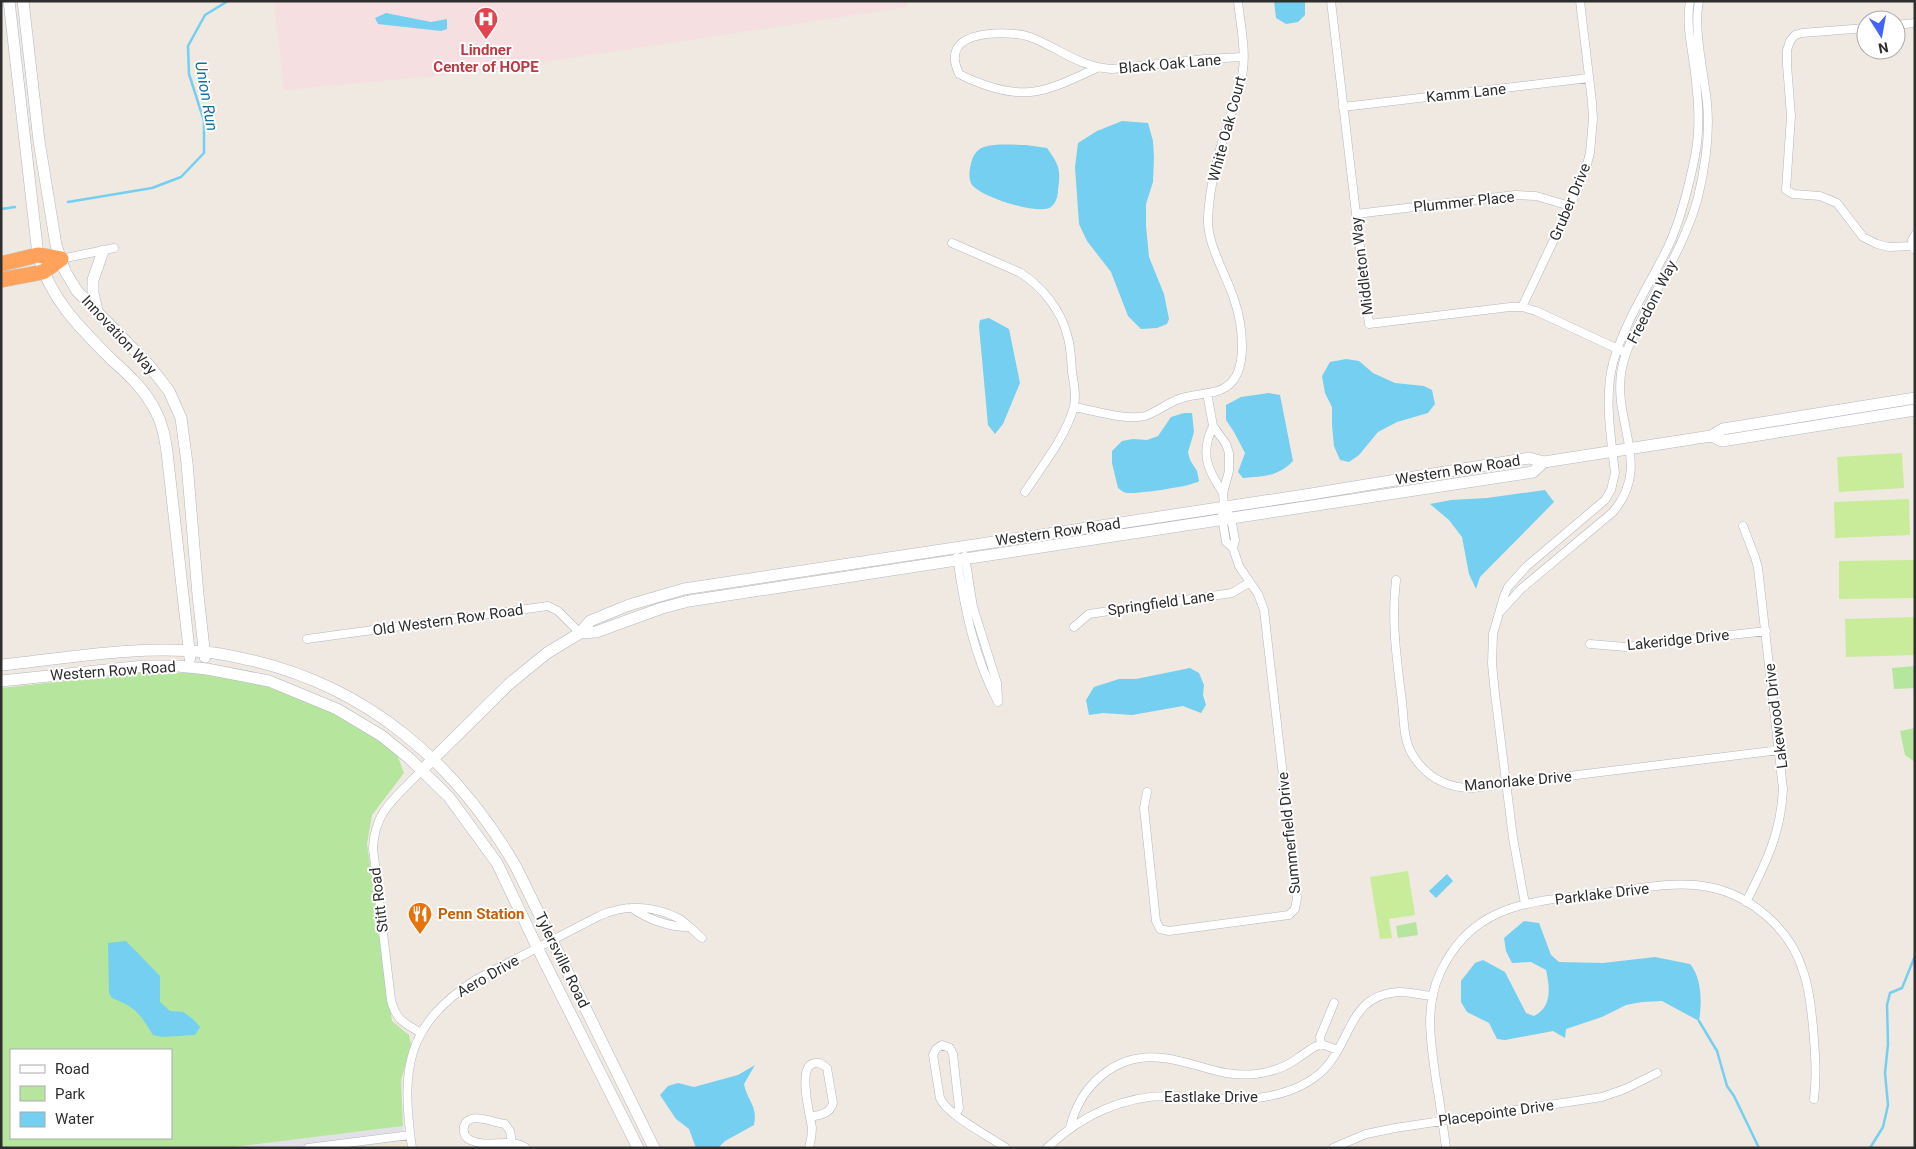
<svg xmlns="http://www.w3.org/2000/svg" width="1916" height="1149" font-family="Roboto,sans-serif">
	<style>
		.industrial { fill: #e3e1e8 }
		.education { fill: #f0e6d1 }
		.medical { fill: #f5dfe0 }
		.green { fill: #b6e59e; fill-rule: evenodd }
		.pitch { fill: #c9ec9a }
		.water { fill: #75cff0 }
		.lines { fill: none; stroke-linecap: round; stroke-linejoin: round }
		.stream { stroke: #75cff0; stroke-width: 2.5 }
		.street-casing { stroke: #b4b7c1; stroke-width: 9 }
		.secondary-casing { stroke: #b4b7c1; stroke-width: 12 }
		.highway-casing { stroke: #c9c9c9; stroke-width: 16 }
		.street { stroke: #fff; stroke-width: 8 }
		.secondary { stroke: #fff; stroke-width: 11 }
		.highway { stroke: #ffa35c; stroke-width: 15 }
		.labels { text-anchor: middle; stroke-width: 4; stroke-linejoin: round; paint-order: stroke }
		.health-label { font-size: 15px; font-weight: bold; fill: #be3a42; stroke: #fff }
		.street-label { font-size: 15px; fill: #2e2e2e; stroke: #fff }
		.food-label { font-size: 15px; font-weight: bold; fill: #c56008; stroke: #fff; text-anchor: start }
		.water-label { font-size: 16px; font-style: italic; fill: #0d6fa3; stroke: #fff }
	</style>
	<rect width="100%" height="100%" fill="#efe9e1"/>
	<path class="industrial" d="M403,1126L404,1141L354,1148H226Z"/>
	<path class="education" d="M411,1141L412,1148H354Z"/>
	<path class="medical" d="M274,1H906L907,7L479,72L284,90Z"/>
	<path class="green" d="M1915,666V688L1894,689L1892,668Z
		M148,672L194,673L256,683L300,698L337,714L396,752L404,773L372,815L367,844L392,1021L409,1035L411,1044L401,1081L403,1126L226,1148H1V688ZM11,1050H171V1138H11Z
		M1915,728V762L1905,755L1900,731Z
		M1416,922L1418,935L1398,938L1396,926Z"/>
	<path class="pitch" d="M1902,453L1904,488L1839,492L1837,457Z
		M1909,499L1910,535L1835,538L1834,502Z
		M1915,560V598L1839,599V561Z
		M1915,617V655L1846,657L1845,619Z
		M1408,871L1415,915L1389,919L1392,938L1380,939L1370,877Z"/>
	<path class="water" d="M1305,1V15L1298,22L1286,24L1276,18L1274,1Z
		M386,13L431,22L447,19V29L441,31L378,24L375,18Z
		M1122,121L1148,123L1153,141L1154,157L1153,182L1146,204V226L1149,257L1164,294L1169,319L1167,324L1157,328L1141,329L1128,316L1111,272L1087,241L1079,224L1075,167L1078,143L1097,131Z
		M1026,145L1047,148C1059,165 1061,169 1058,190C1058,196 1056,203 1051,207C1040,216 976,196 971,183C968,176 970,166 972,160C973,155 979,148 984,147C996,143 1013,145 1026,145Z
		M989,318L1009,329L1020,383L1003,424L995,434L988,425L979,326L980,320Z
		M1346,359L1359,361L1373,373L1395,383L1424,386L1432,390L1435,404L1428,413L1397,422L1378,432L1359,455L1349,462L1340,460L1334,446L1332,425V407L1325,393L1322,376L1330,362Z
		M1269,393L1280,395L1293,461C1278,477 1263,476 1243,478L1238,472L1245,453L1234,432L1226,420V405L1241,397Z
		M1184,413H1192L1194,432L1188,452L1190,460L1197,471L1199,481C1194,486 1138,494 1129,493C1124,493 1122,491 1118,488L1112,463V451L1122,441L1133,439L1147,440L1158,436L1171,417Z
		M1545,490L1554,502L1480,577L1476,589L1469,574L1462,537L1449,520L1430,504L1451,500L1487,498Z
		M1190,668L1199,673L1204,685L1203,695L1206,705L1201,713L1183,706L1132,715L1103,713L1089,715L1086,700L1094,687L1119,679H1136Z
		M1447,874L1453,881L1436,898L1429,891Z
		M1524,921L1539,923L1551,955L1559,962L1603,963L1655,957L1690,964C1702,978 1702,1003 1699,1021L1662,1001L1642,1002L1626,1005L1602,1017L1566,1029L1565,1038L1553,1031L1505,1040L1497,1039L1489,1023L1467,1012L1461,1002V981L1475,963L1483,960L1505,972L1526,1013L1534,1016C1552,1007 1550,988 1546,970L1531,962L1512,963L1506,951L1504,938Z
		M126,941L160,976V1002L170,1011L183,1012L193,1019L200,1027L195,1035L162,1037L153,1035C139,1013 137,1008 112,998L109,993L108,943Z
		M755,1065L744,1084C747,1101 758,1105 754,1125L725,1141L718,1148H696L689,1129L676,1119L660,1095L668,1086L678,1083L694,1087L738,1075Z"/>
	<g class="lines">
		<path class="stream" d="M68,202L152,188L181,177L204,153V121L189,74L188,46L205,15L228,1
			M1,209L15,207
			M1699,1021L1717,1051L1727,1086L1734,1096L1759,1148
			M1870,1148L1883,1127L1888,1105L1885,1073L1888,1044L1887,1005L1890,993L1902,988L1915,956"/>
		<defs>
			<path id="street" d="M1331,1L1369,324L1510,307H1522L1536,311L1622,351
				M1896,25L1915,23
				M1866,28L1802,33L1795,35L1790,41L1787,50V65L1791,116L1786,190L1793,194L1820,196L1837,203L1863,237L1877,244L1889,247L1913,246
				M1097,68C1076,77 1053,90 1030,92C1007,94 979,84 959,74C956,66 953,59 956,51C963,30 1013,31 1030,37C1059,48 1079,67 1112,69L1205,59L1243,57
				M1343,107L1589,78
				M1356,214L1515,195L1536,196L1570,206
				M952,243L1019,272C1042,286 1062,311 1068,338C1071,349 1071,360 1072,372C1074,384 1077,397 1073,410C1064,439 1042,466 1025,492
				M1914,249L1912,240L1915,235
				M61,259L114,248
				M1522,307L1578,189L1586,168L1590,153L1593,119L1592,102L1580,1
				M1207,393L1213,426L1226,444L1229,453V471L1223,493L1224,507L1231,518L1235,540L1233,548
				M1074,407C1093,410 1126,421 1145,416C1160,411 1170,400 1186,397C1199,393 1214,395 1226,387C1250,372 1242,322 1234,299C1226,274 1206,243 1208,216C1210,186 1217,156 1227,127C1233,108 1241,89 1243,69C1246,48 1240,23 1238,1
				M1213,426C1200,453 1207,469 1223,493
				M1743,526L1755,557L1758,568L1783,789C1781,833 1766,863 1746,902
				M965,556L973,607L997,683L998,698
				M957,557C964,607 974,657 998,702
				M1396,580C1391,621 1397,661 1402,702C1404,718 1403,739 1412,754C1425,776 1446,788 1472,788L1780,750
				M1500,612L1521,589L1613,512C1652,466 1614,425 1621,374C1624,351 1636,331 1646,311C1664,276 1688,236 1698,197C1705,168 1710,133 1707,103C1704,73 1693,30 1699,1
				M1074,627L1089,614L1232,593L1250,582
				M307,639L548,606L558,611L580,633
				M1590,644L1626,647L1766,631
				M1147,792L1144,808L1156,921L1160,929L1169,931L1289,915L1295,909L1297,898L1264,610L1258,594L1239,566L1233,548L1226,542L1222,516
				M1525,904L1513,838L1495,694L1492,664L1493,634L1504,596L1508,587L1527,566L1605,500L1611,490L1615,473C1611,438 1604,398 1613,363C1624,323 1650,284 1668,247C1681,219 1689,186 1695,156C1701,126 1698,96 1694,65C1691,44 1686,22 1690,1
				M632,908C647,919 669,927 688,927
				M421,1033C404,1023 396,1020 391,1000L373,848C375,809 397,797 422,770
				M1321,1044L1320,1037L1334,1003
				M956,1115L959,1108L953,1054L950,1048L942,1045L936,1049L933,1055L940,1098C947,1115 989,1136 1006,1148
				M1070,1128C1080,1085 1116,1052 1163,1058C1197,1062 1220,1078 1256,1074C1271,1072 1286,1067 1298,1058C1306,1053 1312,1047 1321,1044L1338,1050
				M512,1142L510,1131L505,1124C495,1123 481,1116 471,1119C461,1122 462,1136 470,1140C489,1149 510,1137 526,1148
				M308,1148L410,1135
				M412,1148C401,1070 405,1026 475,980L599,916C626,904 651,905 678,918C686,922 694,932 702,938
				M809,1148C811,1141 812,1135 812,1128C810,1115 798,1070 812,1064C818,1061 822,1064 827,1068L833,1103C830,1114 820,1115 810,1117
				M1047,1148C1080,1116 1124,1095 1170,1096C1211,1097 1252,1105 1291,1090C1307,1084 1324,1073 1333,1058C1353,1029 1354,995 1399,992C1410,992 1422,995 1433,996
				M1333,1148L1366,1134L1395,1128L1602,1097L1625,1089L1657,1073
				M1446,1148C1443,1125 1440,1103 1436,1080C1431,1043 1424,1008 1440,973C1472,903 1531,902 1596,894C1633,890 1672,880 1709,887C1750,895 1789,928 1802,968C1809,987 1811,1007 1813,1027C1815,1051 1817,1075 1814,1099"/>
			<path id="secondary" d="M9,1L38,255C51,300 80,328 112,360C129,375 146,391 156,412C163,425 165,439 167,452L190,658
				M23,1L39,141L56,245L65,271L77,291L148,364L169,391L181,418L187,463L198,595L205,657
				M97,311L93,293V280L103,251
				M1711,436L1722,441L1915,410
				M580,633L596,632L662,608L689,601L1533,472L1544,462
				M1,665C67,658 139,645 205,652C220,653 235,657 250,660C368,687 456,763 516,867L654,1148
				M1,681L144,666H178L207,669L269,681L337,709L382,736L409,758L449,797L497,863L538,949L638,1148
				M422,770L509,684L547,653L580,633L590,621L629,605L684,589L1311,494L1529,458L1544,462L1711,436L1723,429L1915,398"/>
			<path id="highway" d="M1,264L38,255L61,259
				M1,280L43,272L61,259"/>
		</defs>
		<use href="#street" class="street-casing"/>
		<use href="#secondary" class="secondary-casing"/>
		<use href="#highway" class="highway-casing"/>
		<use href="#street" class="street"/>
		<use href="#secondary" class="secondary"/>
		<use href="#highway" class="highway"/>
	</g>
	<defs>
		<symbol id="hospital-pin" viewBox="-11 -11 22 30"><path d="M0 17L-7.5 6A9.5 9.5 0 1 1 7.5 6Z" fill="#e0444e" stroke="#fff"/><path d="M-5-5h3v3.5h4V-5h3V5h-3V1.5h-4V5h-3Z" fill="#fff"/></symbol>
		<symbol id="restaurant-pin" viewBox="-11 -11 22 30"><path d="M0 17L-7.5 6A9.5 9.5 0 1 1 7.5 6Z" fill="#e8710a" stroke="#fff"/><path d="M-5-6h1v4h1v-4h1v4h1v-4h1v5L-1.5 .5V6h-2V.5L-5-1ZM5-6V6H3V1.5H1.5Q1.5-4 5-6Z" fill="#fff"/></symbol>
	</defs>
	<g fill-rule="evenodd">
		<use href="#hospital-pin" x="472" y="5" width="28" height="38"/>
		<use href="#restaurant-pin" x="406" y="900" width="28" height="38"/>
	</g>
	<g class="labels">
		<g class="health-label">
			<text x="486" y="55">Lindner<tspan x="486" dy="17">Center of HOPE</tspan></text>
		</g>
		<g class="street-label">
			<text transform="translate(1170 64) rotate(-5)" y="5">Black Oak Lane</text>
			<text transform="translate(1466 93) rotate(-6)" y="5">Kamm Lane</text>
			<text transform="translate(1227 129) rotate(-75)" y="5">White Oak Court</text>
			<text transform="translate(1464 202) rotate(-6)" y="5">Plummer Place</text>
			<text transform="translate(1570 202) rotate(-67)" y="5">Gruber Drive</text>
			<text transform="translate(1362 266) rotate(-97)" y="5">Middleton Way</text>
			<text transform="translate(1652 302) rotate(-63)" y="5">Freedom Way</text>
			<text transform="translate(119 335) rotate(47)" y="5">Innovation Way</text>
			<text transform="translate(1458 470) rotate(-9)" y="5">Western Row Road</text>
			<text transform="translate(1058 532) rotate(-8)" y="5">Western Row Road</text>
			<text transform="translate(1161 603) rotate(-8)" y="5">Springfield Lane</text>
			<text transform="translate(448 620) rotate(-8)" y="5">Old Western Row Road</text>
			<text transform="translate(1678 640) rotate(-6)" y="5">Lakeridge Drive</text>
			<text transform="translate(113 671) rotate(-4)" y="5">Western Row Road</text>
			<text transform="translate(1776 716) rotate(-97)" y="5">Lakewood Drive</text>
			<text transform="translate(1518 781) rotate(-5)" y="5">Manorlake Drive</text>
			<text transform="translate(1289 833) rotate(-96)" y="5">Summerfield Drive</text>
			<text transform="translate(1602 894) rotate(-7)" y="5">Parklake Drive</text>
			<text transform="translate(379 900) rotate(-97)" y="5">Stitt Road</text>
			<text transform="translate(562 960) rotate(64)" y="5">Tylersville Road</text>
			<text transform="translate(488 976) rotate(-30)" y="5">Aero Drive</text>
			<text x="1211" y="1102">Eastlake Drive</text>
			<text transform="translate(1496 1113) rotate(-8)" y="5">Placepointe Drive</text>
		</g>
		<g class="food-label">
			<text x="438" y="919">Penn Station</text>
		</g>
		<g class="water-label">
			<text transform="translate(207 96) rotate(80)" y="6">Union Run</text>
		</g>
	</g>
	<rect width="1916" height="1149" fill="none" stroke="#2e2e2e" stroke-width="5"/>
	<rect x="10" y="1049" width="162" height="90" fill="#ffffff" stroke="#ababab"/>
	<rect x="20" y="1065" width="25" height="8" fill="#ffffff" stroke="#ababab"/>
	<text x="55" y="1074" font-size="15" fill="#2e2e2e">Road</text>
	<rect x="20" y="1086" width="25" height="15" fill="#b6e59e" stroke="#ababab"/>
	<text x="55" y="1099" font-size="15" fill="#2e2e2e">Park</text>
	<rect x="20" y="1112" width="25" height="15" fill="#75cff0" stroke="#ababab"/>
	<text x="55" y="1124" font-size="15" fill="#2e2e2e">Water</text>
	<g transform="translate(1881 35) rotate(169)"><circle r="24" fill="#ffffff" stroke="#ababab"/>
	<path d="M0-4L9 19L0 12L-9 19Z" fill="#4264fb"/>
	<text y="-8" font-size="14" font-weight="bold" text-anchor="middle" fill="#2e2e2e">N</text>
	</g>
</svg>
